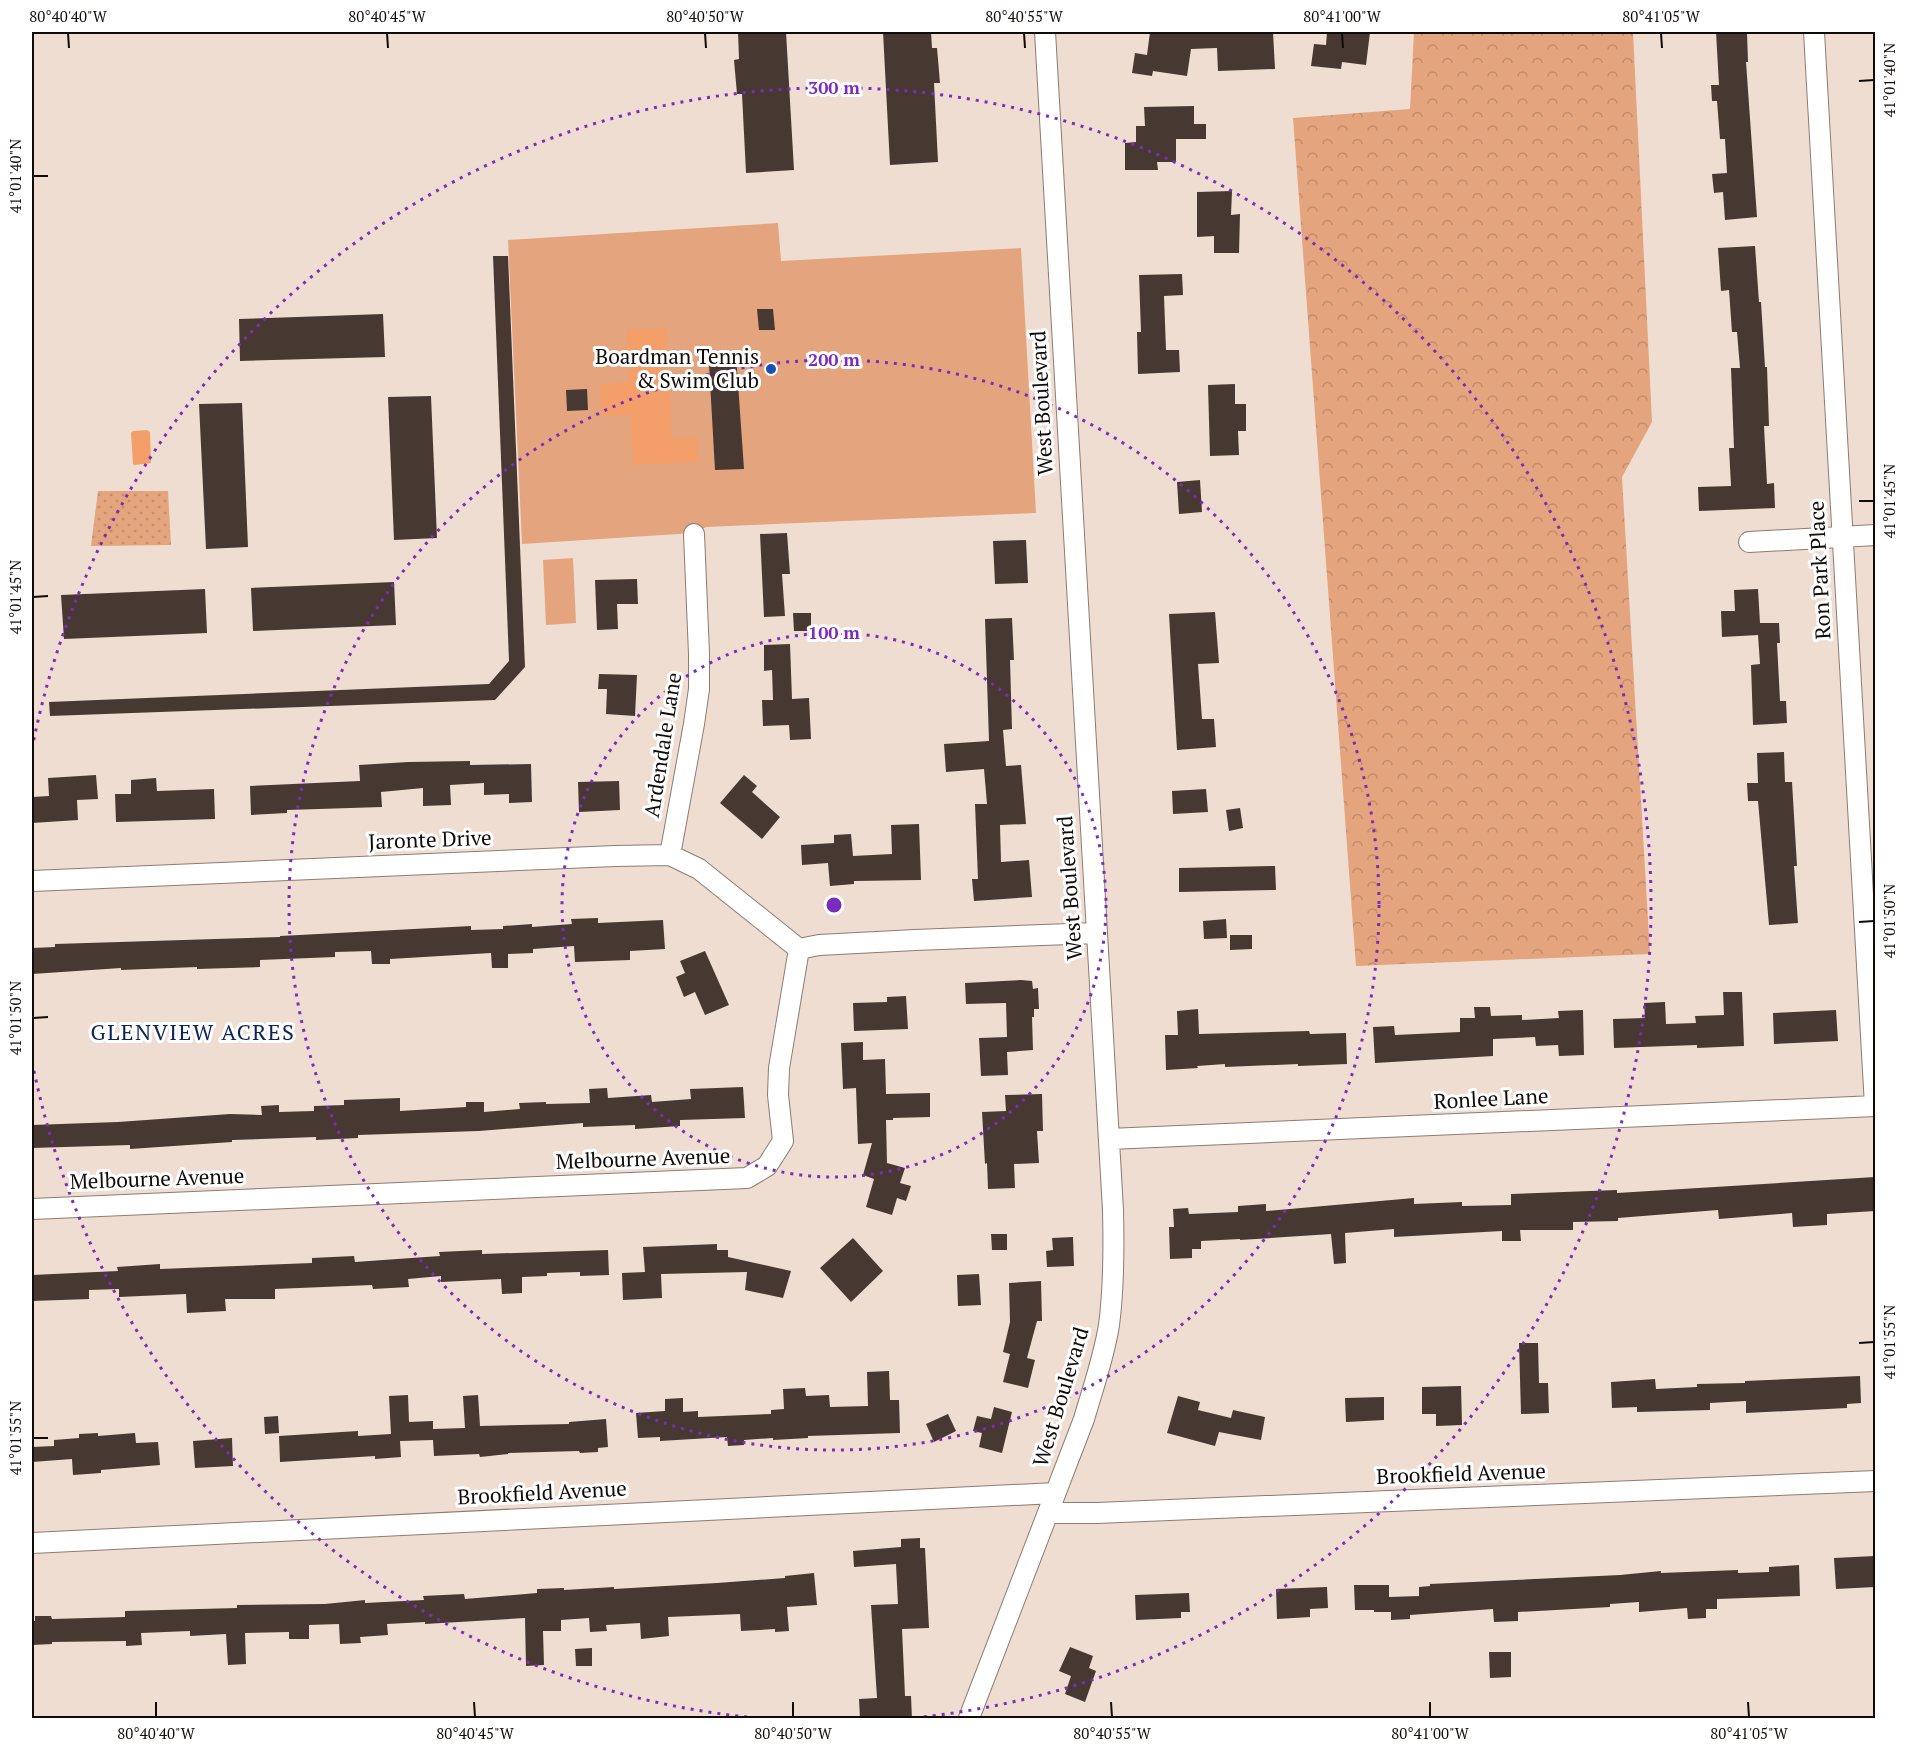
<svg xmlns="http://www.w3.org/2000/svg" width="1907" height="1750" font-family="'PT Serif',serif">
	<style>
		.grass { fill: url(#grass-dots) }
		.forest { fill: url(#forest-crowns) }
		.pitch { fill: #e4a47d }
		.water { fill: #f49f69 }
		.building { fill: #473931 }
		.lines { fill: none; stroke-linecap: round; stroke-linejoin: round }
		.minor-casing { stroke: #8c7c72; stroke-width: 22 }
		.minor { stroke: #fff; stroke-width: 20 }
		.ticks { fill: none; stroke: #110b08; stroke-width: 2 }
		.ring { fill: none; stroke: #7b2cbf; stroke-width: 3; stroke-dasharray: 3 6 }
		.poi-dot { fill: #194fbb; stroke: #fff; stroke-width: 2 }
		.labels { text-anchor: middle; stroke-width: 6; stroke-linejoin: round; paint-order: stroke }
		.poi-label { font-size: 21px; fill: #110b08; stroke: #fff; text-anchor: end }
		.street-label { font-size: 21px; fill: #110b08; stroke: #fff }
		.neighbourhood-label { font-size: 22px; letter-spacing: 1.5px; fill: #0b2559; stroke: #fff }
		.centre { fill: #7b2cbf; stroke: #fff; stroke-width: 3 }
		.ring-label { font-size: 18px; text-anchor: middle; font-weight: bold; fill: #7b2cbf; stroke: #fff; stroke-width: 6; stroke-linejoin: round; paint-order: stroke }
		.neatline { fill: none; stroke: #110b08; stroke-width: 2 }
		.ticks-label { font-size: 15px; text-anchor: middle; fill: #110b08 }
	</style>
	<defs>
		<pattern id="grass-dots" width="8" height="8" patternUnits="userSpaceOnUse" patternTransform="scale(1.5)"><rect width="8" height="8" fill="#e4a47d"/><path d="M2 2h.1M6 6h.1" fill="none" stroke="#c38c6b" stroke-width="1.8" stroke-linecap="round"/></pattern>
		<pattern id="forest-crowns" width="20" height="18" patternUnits="userSpaceOnUse" patternTransform="scale(1.5)"><rect width="20" height="18" fill="#e4a47d"/><path d="M2 6a3 3 0 1 1 6 0M12 15a3 3 0 1 1 6 0" fill="none" stroke="#c38c6b"/></pattern>
	</defs>
	<rect width="100%" height="100%" fill="#efddd2"/>
	<path class="grass" d="M98,491H168L171,545L91,546Z"/>
	<path class="forest" d="M1414,32H1633L1652,422L1622,477L1650,954L1356,966L1293,118L1410,109Z"/>
	<path class="pitch" d="M778,223L781,261L1021,248L1036,513L706,527L694,533L522,544L508,240Z
		M573,558L576,623L546,625L543,560Z"/>
	<path class="water" d="M666,328L672,438L697,437L698,462L633,465L631,415L602,416L601,384L629,382L626,330Z
		M147,430L150,432L151,463L134,465L133,464L131,433L133,431Z"/>
	<path class="building" d="M738,32H786L794,170L746,173L742,94H737L734,60L739,59Z
		M883,32H931L932,48H937L940,83H934L938,162L890,165Z
		M1150,32H1273L1275,69L1218,71L1217,48L1191,49L1187,76L1153,71L1152,76L1132,73L1135,53L1147,55Z
		M1327,32H1370L1366,65L1342,62L1341,69L1311,66L1314,44L1326,45Z
		M1716,32H1747L1748,62H1746L1757,217L1725,220L1723,192L1714,193L1712,174L1727,173L1725,139H1720L1717,101H1712L1711,85H1719Z
		M1194,106V124H1206V139H1176V162H1157L1158,170H1125V143L1136,142V126H1145L1144,107Z
		M1232,191L1231,215L1240,214L1239,253H1214V236L1197,237V192Z
		M1755,246L1759,302H1761L1765,367H1767L1769,426H1764L1767,484L1774,483L1775,508L1699,511L1698,487L1731,486L1729,448H1734L1731,368H1740L1737,332H1732L1729,290L1721,291L1718,248Z
		M493,256H508L525,667L495,700L50,716L49,702L489,684L509,661Z
		M1182,274L1183,295L1164,296L1166,350H1179L1180,372L1138,374L1137,332H1141L1139,275Z
		M757,309H773L775,330H759Z
		M383,314L385,357L240,361L239,319Z
		M736,355L744,469L715,470L709,364L716,363L715,356Z
		M1235,384V404H1246V431H1238L1239,455L1210,456L1208,385Z
		M587,389L588,410L567,411L566,390Z
		M431,396L437,538L394,540L388,397Z
		M242,403L248,547L206,549L199,404Z
		M1200,480L1202,512L1179,514L1177,482Z
		M787,533L790,574H782L785,616L764,617L760,534Z
		M1026,540L1028,583L995,584L993,541Z
		M637,579L638,604H617L618,629L597,630L595,580Z
		M394,582L396,625L253,631L251,588Z
		M205,589L207,633L64,639L61,595Z
		M1758,589L1760,623H1779L1780,643H1777L1780,701H1786L1787,723L1753,725L1751,665L1760,664L1758,635L1722,637L1721,611H1735L1734,590Z
		M1215,612L1219,663L1198,664L1202,719H1214L1216,747L1177,750L1169,614Z
		M793,613H811V631H794Z
		M1012,618L1014,660H1010L1012,729L1003,730L1006,766L1021,765L1026,824L1000,825L1001,862L1029,860L1032,897L974,901L972,879H978L975,804H987L984,769L946,772L944,744L989,741L985,619Z
		M790,644L792,699L809,698L811,739L790,740L789,725L763,726L762,700H773L772,670L764,671V645Z
		M599,674L637,675L635,716L606,714L607,689H598Z
		M1784,752L1785,782H1792L1797,866H1794L1798,923L1769,925L1758,801H1748L1747,783H1758L1757,753Z
		M470,761V765L531,764L532,802L509,803V794L484,795V783L450,785L451,805L423,806V788L381,792L382,807L287,810V813L251,815L250,786L360,781L359,765L408,762Z
		M96,775L98,799L77,800L78,820L32,823V797L49,796L48,778Z
		M744,775L757,786L752,792L780,817L762,839L720,803Z
		M156,778L157,791L214,789L215,819L116,822L115,794H131V780Z
		M619,781L620,810L579,812L578,782Z
		M1206,789L1208,812L1173,814L1172,791Z
		M1240,808L1243,828L1229,831L1226,810Z
		M919,824L921,880L854,881V884L830,886L828,863L802,865L801,845L834,843V835L851,834L853,856L892,854L891,825Z
		M1275,866L1276,890L1179,892V868Z
		M598,918V923L663,920L665,949L630,951V960L575,962L574,946L533,949V953L508,954V968H492L491,953L390,959V964H372L371,951L335,952V957L260,960V967L197,969V967L121,970V968L32,974V948L55,947V944L280,937V936L471,926V930L503,929V926L532,924V927L572,924L571,919Z
		M1226,919L1227,938L1204,939L1203,921Z
		M1230,935H1252V949L1230,950Z
		M705,951L729,1005L705,1015L695,992L684,997L676,977L685,973L680,961Z
		M1021,980L1032,981L1033,989L1038,988L1039,1009H1034V1017H1032L1033,1050L1007,1052L1008,1075L981,1076L979,1038L1007,1037L1006,1003L966,1004L965,983Z
		M1723,992H1742L1744,1046L1697,1048V1045L1614,1048L1613,1019L1645,1018L1644,1003L1665,1002L1666,1024L1696,1023L1695,1016L1724,1015Z
		M906,996L908,1029L854,1031L853,1003L887,1002V997Z
		M1474,1007H1490L1491,1016L1522,1015V1020L1559,1018L1558,1011L1583,1010L1584,1055L1559,1056L1558,1045L1536,1046L1535,1037L1493,1039V1056L1375,1063L1373,1027L1394,1026L1395,1035L1460,1032V1018H1475Z
		M1198,1009L1199,1034L1309,1031L1310,1034L1346,1033L1347,1064L1298,1066V1064L1225,1067V1064L1197,1066L1198,1068L1166,1070L1165,1035H1178L1177,1011Z
		M1836,1010L1838,1041L1774,1044L1773,1013Z
		M863,1042V1060L885,1059L886,1094L930,1093V1117L893,1118V1120H886L887,1163L905,1168L900,1183L911,1186L906,1201L897,1198L892,1215L866,1207L874,1179L863,1175L872,1143L858,1144L856,1088L843,1089L841,1043Z
		M743,1087L745,1118L680,1120V1126L635,1129V1125L583,1127V1123L479,1131L358,1135V1138L316,1140V1137L232,1140V1142L130,1149V1145L32,1148V1125L118,1122L230,1114L262,1115L261,1106L279,1105V1112L314,1111V1106L344,1105V1100L400,1098V1111L466,1107V1102H484V1112L520,1109L519,1103L546,1102V1104L590,1103L589,1089L607,1088L608,1098L651,1095L652,1102L691,1099L690,1089Z
		M1042,1094L1043,1131H1037L1039,1163L1014,1164L1015,1188L988,1189L987,1163L985,1164L982,1112L1006,1111L1005,1095Z
		M1875,1177V1211L1827,1214V1225L1793,1227L1792,1213L1719,1219L1718,1210L1618,1218V1221L1573,1222V1230H1520L1521,1241H1502V1231L1394,1237V1229L1345,1233L1346,1263L1334,1264L1331,1234L1240,1240V1239L1201,1241V1249H1192V1258L1170,1259L1169,1227H1174L1173,1209L1188,1208L1189,1214L1238,1212V1206L1266,1204V1211L1414,1198V1204L1462,1202V1206L1511,1205V1194L1617,1190V1193Z
		M991,1234H1007V1250H992Z
		M1073,1237L1074,1266L1047,1267L1046,1251L1053,1250L1052,1238Z
		M853,1238L883,1271L851,1302L820,1268Z
		M717,1244V1250H728V1257L791,1271L783,1298L745,1290L747,1272L661,1274L662,1298L623,1300L622,1273L645,1272L643,1247Z
		M482,1250V1254L608,1250L609,1275L580,1276V1272L547,1273V1276L522,1277V1293L502,1294L501,1279L441,1282V1276L408,1279L409,1287L373,1289L372,1285L275,1289V1299H225L226,1311L187,1313L186,1294L119,1297V1289L89,1290V1299L32,1301V1275L118,1271L117,1267L160,1264V1269L312,1263V1258L354,1256L355,1262L440,1256L439,1252Z
		M979,1274L981,1305L958,1306L957,1275Z
		M1041,1281L1042,1321H1037L1027,1358L1035,1360L1028,1388L1003,1382L1010,1354L1003,1352L1010,1322L1009,1283Z
		M1519,1343H1538L1539,1383H1548L1549,1413L1521,1414Z
		M889,1371L890,1400H899L900,1433L808,1436V1438L773,1440V1438L744,1440V1445L728,1446L727,1437L660,1441V1437L638,1438L636,1413L665,1411V1399L683,1398V1412L698,1411V1417L771,1414V1410L784,1409L783,1389L805,1388L806,1396L829,1395L830,1407L868,1406L867,1372Z
		M1860,1376L1861,1403L1847,1404V1408L1746,1413V1401L1710,1403V1410L1637,1412V1407L1612,1408L1611,1382L1655,1379L1656,1389L1697,1387V1384L1745,1383V1381Z
		M1461,1386L1462,1425L1436,1426V1414H1422V1387Z
		M408,1395L409,1422L433,1421V1429L465,1428L463,1396L478,1395L480,1426L569,1424V1422L606,1419L608,1447L598,1448V1452L580,1453L579,1451L508,1453V1454L480,1457L479,1454L434,1456L433,1440L400,1441L401,1457L375,1459V1456L280,1462L279,1436L358,1431V1436L391,1434L389,1396Z
		M1178,1396L1200,1402L1198,1410L1231,1418L1233,1410L1265,1417L1261,1440L1219,1432L1215,1446L1167,1433Z
		M1384,1397V1420L1346,1422L1345,1398Z
		M994,1407L1012,1412L1002,1453L979,1447L982,1433L973,1431L977,1416L991,1419Z
		M948,1414L956,1431L934,1442L926,1424Z
		M278,1416L279,1433L265,1434L264,1417Z
		M98,1433V1436L135,1433L136,1443L158,1442L160,1465L101,1470V1473L73,1475L72,1459L32,1462V1447L54,1446V1440L79,1438V1434Z
		M232,1438L233,1466L195,1468L193,1441Z
		M920,1538V1548H925L929,1628L902,1629L905,1696H911L912,1719H860L859,1699L877,1698L871,1605L898,1604L896,1564L854,1567L853,1551L901,1547V1539Z
		M1875,1556V1587L1836,1589L1834,1558Z
		M1799,1565L1800,1596L1717,1599V1609H1706V1618L1688,1619L1687,1608L1639,1612V1602L1610,1604V1607L1518,1612V1621L1494,1622L1493,1609L1410,1615V1619L1391,1620V1612H1374V1610H1355L1354,1585H1389V1597L1419,1596V1587L1430,1586V1584L1620,1575L1661,1571V1573L1738,1570V1573L1769,1572V1567Z
		M814,1573L817,1605L787,1607L789,1631L775,1632V1629L741,1631L740,1614L668,1617L669,1636L641,1639L640,1623L606,1625L607,1631L590,1632L589,1618L561,1620V1631H543L544,1665L526,1666L525,1618L425,1624V1622L387,1624L388,1635L360,1637L361,1643L340,1644L339,1624L309,1625V1639H289V1632L245,1633L246,1664L228,1665L226,1634L190,1636V1631L141,1633L142,1645L126,1646V1641L52,1642V1644L32,1645V1621H35V1616H51L52,1619L125,1617V1611L237,1608V1605L325,1604L365,1600V1603L424,1600L423,1596L464,1594L465,1599L537,1593V1589L564,1588V1590L614,1587V1589L717,1583L785,1578V1576Z
		M1327,1587L1328,1608L1310,1609V1617L1277,1619L1276,1589Z
		M1189,1593L1190,1612H1181V1618L1136,1620L1135,1595Z
		M1070,1647L1093,1656L1089,1668L1096,1671L1085,1702L1065,1694L1071,1676L1059,1671Z
		M592,1648V1666H576L575,1649Z
		M1489,1652H1511V1677L1490,1678Z"/>
	<g class="lines">
		<defs>
			<path id="minor" d="M1814,32L1875,1106
				M1749,542L1876,535
				M670,855L694,724L699,689V654L694,534
				M32,881L615,856L670,855L699,869L799,949
				M799,949L819,945L915,940L1096,933
				M1109,1139L1876,1106
				M32,1209L747,1178L767,1166L783,1141L778,1095L779,1068L799,949
				M1048,1513H1097L1876,1481
				M32,1543L1055,1493
				M969,1718L1084,1419C1093,1388 1104,1357 1109,1325C1114,1287 1114,1249 1113,1210L1045,32"/>
		</defs>
		<use href="#minor" class="minor-casing"/>
		<use href="#minor" class="minor"/>
	</g>
	<path class="ticks" d="M68,33L69,48M387,33L388,48M705,33L706,48M1024,33L1025,48M1342,33L1343,48M1661,33L1662,48M1859,81L1874,80M33,176H48M1859,501H1874M33,597L48,596M1859,922L1874,921M33,1018L48,1017M1859,1343L1874,1342M33,1438H48M156,1702V1717M474,1702L475,1717M793,1702V1717M1111,1702L1112,1717M1430,1702V1717M1748,1702L1749,1717"/>
	<g class="ring">
		<circle cx="834" cy="905" r="272"/>
		<circle cx="834" cy="905" r="545"/>
		<path d="M756 1718A817 817 0 0 1 32 1061M32 749A817 817 0 1 1 912 1718"/>
	</g>
	<circle class="poi-dot" cx="771" cy="369" r="6"/>
	<g class="labels">
		<g class="poi-label">
			<text x="759" y="364">Boardman Tennis<tspan x="759" dy="24">&amp; Swim Club</tspan></text>
		</g>
		<g class="street-label">
			<text transform="translate(1042 403) rotate(-93)" y="7">West Boulevard</text>
			<text transform="translate(1820 570) rotate(-93)" y="7">Ron Park Place</text>
			<text transform="translate(663 745) rotate(-81)" y="7">Ardendale Lane</text>
			<text transform="translate(430 840) rotate(-2)" y="7">Jaronte Drive</text>
			<text transform="translate(1070 888) rotate(-94)" y="7">West Boulevard</text>
			<text transform="translate(1491 1099) rotate(-3)" y="7">Ronlee Lane</text>
			<text transform="translate(643 1159) rotate(-2)" y="7">Melbourne Avenue</text>
			<text transform="translate(157 1179) rotate(-2)" y="7">Melbourne Avenue</text>
			<text transform="translate(1061 1397) rotate(-73)" y="7">West Boulevard</text>
			<text transform="translate(1461 1474) rotate(-2)" y="7">Brookfield Avenue</text>
			<text transform="translate(542 1493) rotate(-3)" y="7">Brookfield Avenue</text>
		</g>
		<g class="neighbourhood-label">
			<text x="193" y="1040">GLENVIEW ACRES</text>
		</g>
	</g>
	<circle cx="834" cy="905" r="9" class="centre"/>
	<g class="ring-label">
		<text x="834" y="94">300 m</text>
		<text x="834" y="366">200 m</text>
		<text x="834" y="639">100 m</text>
	</g>
	<rect width="1907" height="1750" fill="none" stroke="#ffffff" stroke-width="66"/>
	<rect x="33" y="33" width="1841" height="1684" class="neatline"/>
	<g class="ticks-label">
		<text x="68" y="22">80°40'40"W</text>
		<text x="387" y="22">80°40'45"W</text>
		<text x="705" y="22">80°40'50"W</text>
		<text x="1024" y="22">80°40'55"W</text>
		<text x="1342" y="22">80°41'00"W</text>
		<text x="1661" y="22">80°41'05"W</text>
		<text transform="translate(1890 80) rotate(-90)" y="5">41°01'40"N</text>
		<text transform="translate(16 176) rotate(-90)" y="5">41°01'40"N</text>
		<text transform="translate(1890 501) rotate(-90)" y="5">41°01'45"N</text>
		<text transform="translate(16 597) rotate(-90)" y="5">41°01'45"N</text>
		<text transform="translate(1890 921) rotate(-90)" y="5">41°01'50"N</text>
		<text transform="translate(16 1018) rotate(-90)" y="5">41°01'50"N</text>
		<text transform="translate(1890 1342) rotate(-90)" y="5">41°01'55"N</text>
		<text transform="translate(16 1438) rotate(-90)" y="5">41°01'55"N</text>
		<text x="156" y="1739">80°40'40"W</text>
		<text x="475" y="1739">80°40'45"W</text>
		<text x="793" y="1739">80°40'50"W</text>
		<text x="1112" y="1739">80°40'55"W</text>
		<text x="1430" y="1739">80°41'00"W</text>
		<text x="1749" y="1739">80°41'05"W</text>
	</g>
</svg>
